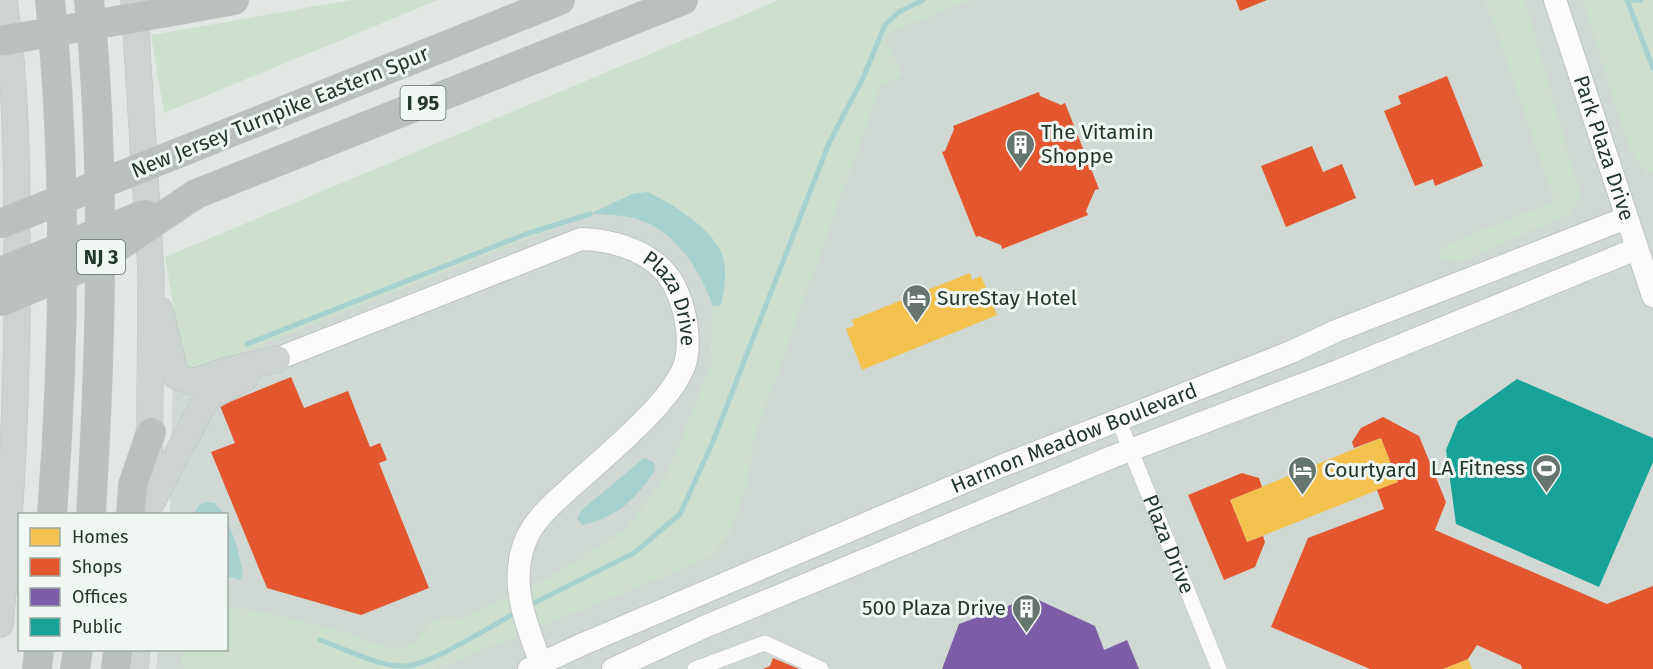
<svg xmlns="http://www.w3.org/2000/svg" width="1653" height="669" font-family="'Fira Sans',sans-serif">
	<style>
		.built { fill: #d0d8d3 }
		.green { fill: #cddfcf }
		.water { fill: #a7d1ce }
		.homes { fill: #f2c14e }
		.shops { fill: #e4572e }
		.offices { fill: #7b5ea7 }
		.public { fill: #17a398 }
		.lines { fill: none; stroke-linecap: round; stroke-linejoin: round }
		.stream { stroke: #a7d1ce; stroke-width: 5 }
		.street-casing { stroke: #bfc4c1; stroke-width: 16 }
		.secondary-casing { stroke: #bfc4c1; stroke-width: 24 }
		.primary-casing { stroke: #bcc3c0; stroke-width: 27 }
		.highway-casing { stroke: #bcc3c0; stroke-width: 30 }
		.street { stroke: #fbfbfb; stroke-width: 15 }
		.secondary { stroke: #fbfbfb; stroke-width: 22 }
		.primary { stroke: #cdd3d0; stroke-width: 26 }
		.highway { stroke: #bac0bd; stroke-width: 28 }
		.highway-bridge-casing { stroke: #bcc3c0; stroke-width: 30; stroke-linecap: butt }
		.highway-bridge { stroke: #bac0bd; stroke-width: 28 }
		.labels { text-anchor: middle; stroke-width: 6; stroke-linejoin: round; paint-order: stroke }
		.shield { fill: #f0f6f2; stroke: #607068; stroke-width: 1.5 }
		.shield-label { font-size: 20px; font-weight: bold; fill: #23372d }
		.street-label { font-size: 21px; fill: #23372d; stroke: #f0f6f2 }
		.poi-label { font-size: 21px; fill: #23372d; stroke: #f0f6f2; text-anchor: start }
	</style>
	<rect width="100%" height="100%" fill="#e2e7e4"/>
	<path class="built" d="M970,0H1653V669H156L158,650H226V514H170L174,309Z"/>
	<path class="green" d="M351,0H438L164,113L151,35Z
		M779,0H970L892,32L885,40L902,75L880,87L754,439L747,484L728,537L709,558L436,669H183L181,650H226L227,607C266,611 306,622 345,632C358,636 386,649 398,648C427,646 421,609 460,619L549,578L626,529L668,473L712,362L710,353L713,306L721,305L719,248L604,205L586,216L202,368L183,367L174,341V309L165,257Z
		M1485,0H1525L1581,199L1569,214L1458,263L1440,258L1441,249L1450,243L1555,201Z
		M1582,0H1653V173H1646L1630,150Z"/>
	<path class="water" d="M647,192C670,202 708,226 720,250C728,265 725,289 721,305L713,306C701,273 679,236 645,222C628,214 608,215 590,214L632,194Z
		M644,458L654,462L655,471C633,501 619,516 582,525L577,518L583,509Z
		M205,502L215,503L224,514H194L198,506Z
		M227,520L237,546L243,574L240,580L227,576Z"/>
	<path class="homes" d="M970,273L972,280L981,276L997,315L862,370L846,329L854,326L852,320Z
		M1381,438L1398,482L1247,542L1230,500Z
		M1468,659L1472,669H1443Z"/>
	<path class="shops" d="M1236,0H1267L1240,11Z
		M1447,76L1483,166L1435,186L1433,179L1415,186L1384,111L1401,104L1398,96Z
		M1039,92L1040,96L1061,105L1065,103L1099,189L1095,190L1086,211L1088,215L1002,249L1001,245L979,236L976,237L942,152L945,151L954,129L953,126Z
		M1312,146L1323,172L1342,164L1356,198L1286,227L1261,166Z
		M291,377L304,408L348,391L370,447L380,443L387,460L379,463L429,588L361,615L267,588L211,452L235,443L220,406Z
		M1383,417L1419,436L1446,502L1435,530L1607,604L1653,586V669H1522L1521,665L1477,645L1468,659L1443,669H1370L1271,627L1308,538L1384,509L1377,490L1398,482L1381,438L1354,448L1352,442L1361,428Z
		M1242,473L1259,478L1262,487L1230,500L1247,542L1263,536L1265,542L1255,567L1224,580L1188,495Z
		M773,658L799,669H763L770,666Z"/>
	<path class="offices" d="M1032,597L1095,626L1104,650L1127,640L1139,669H942L959,624Z"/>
	<path class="public" d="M1517,379L1653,438V462L1599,587L1456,524L1446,450L1458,421Z"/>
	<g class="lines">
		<path class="stream" d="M1627,0L1653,68
			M1630,0H1641
			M247,344L526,234L590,214
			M528,606L634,553L680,514L712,444L829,143L863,78L885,25L899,12L923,0
			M320,640C343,648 380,667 404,666C429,666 493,625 517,612"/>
		<defs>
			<g id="street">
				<path id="s1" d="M1118,419L1219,669"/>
				<path d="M695,669L765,643L821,669"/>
			</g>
			<g id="secondary">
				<path id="s2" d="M1555,0L1653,296"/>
				<path id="s3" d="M277,359L581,239C615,240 656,252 674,285C685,307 691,336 686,360C677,400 599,461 568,490C551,505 533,521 525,542C508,586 528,628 543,669"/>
				<path id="s4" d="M529,669L583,644L999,467L1291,352L1336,331L1626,218"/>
				<path d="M613,669L704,627L1112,457L1338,371L1636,249"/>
			</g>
			<path id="primary" d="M134,0L151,273L149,514
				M160,310L176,376L193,382L225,371L277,359
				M152,502L203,405L211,397L246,377
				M0,624C13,498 18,371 17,244C17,163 16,81 4,0
				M135,669L137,650"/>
			<path id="highway" d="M50,0C67,170 65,344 52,514
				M89,0C106,171 101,343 91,514
				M185,9L234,0
				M196,146L560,0
				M196,194L683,0
				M131,514L133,485L151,432
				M37,669L39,650
				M75,669L78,650
				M116,669L118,650"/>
		</defs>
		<use href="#street" class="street-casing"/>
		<use href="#secondary" class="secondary-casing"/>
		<use href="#primary" class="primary-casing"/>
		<use href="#highway" class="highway-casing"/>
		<use href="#street" class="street"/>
		<use href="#secondary" class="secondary"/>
		<use href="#primary" class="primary"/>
		<use href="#highway" class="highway"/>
		<defs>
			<path id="highway-bridge" d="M0,41L185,9
				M0,224L196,146
				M0,272L146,214
				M0,302L95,262L196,194"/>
		</defs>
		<use href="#highway-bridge" class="highway-bridge-casing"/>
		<use href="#highway-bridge" class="highway-bridge"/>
	</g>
	<defs>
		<symbol id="building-pin" viewBox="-11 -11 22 30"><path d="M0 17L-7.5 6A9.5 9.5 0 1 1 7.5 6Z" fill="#66756d" stroke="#f0f6f2"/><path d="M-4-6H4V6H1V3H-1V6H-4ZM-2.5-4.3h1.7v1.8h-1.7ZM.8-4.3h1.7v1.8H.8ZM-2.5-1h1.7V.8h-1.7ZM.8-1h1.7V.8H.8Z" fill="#fff"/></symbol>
		<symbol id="hotel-pin" viewBox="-11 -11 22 30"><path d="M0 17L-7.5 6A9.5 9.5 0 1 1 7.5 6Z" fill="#66756d" stroke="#f0f6f2"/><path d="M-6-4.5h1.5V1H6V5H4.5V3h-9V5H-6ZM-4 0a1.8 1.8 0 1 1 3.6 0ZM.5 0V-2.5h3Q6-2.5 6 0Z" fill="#fff"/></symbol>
		<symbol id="stadium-pin" viewBox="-11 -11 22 30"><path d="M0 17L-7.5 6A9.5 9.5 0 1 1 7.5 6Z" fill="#66756d" stroke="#f0f6f2"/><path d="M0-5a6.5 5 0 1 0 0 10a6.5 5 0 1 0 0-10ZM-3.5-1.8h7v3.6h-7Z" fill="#fff"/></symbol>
	</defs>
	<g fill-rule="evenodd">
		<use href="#building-pin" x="1004" y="128" width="33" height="45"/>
		<use href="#hotel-pin" x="900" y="282" width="33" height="45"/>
		<use href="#stadium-pin" x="1530" y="452" width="33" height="45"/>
		<use href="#hotel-pin" x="1286" y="454" width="33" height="45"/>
		<use href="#building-pin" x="1010" y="592" width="33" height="45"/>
	</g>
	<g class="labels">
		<g class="shield">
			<rect x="400.5" y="86" width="45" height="34" rx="4.5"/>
			<rect x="77" y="240" width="48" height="34" rx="4.5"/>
		</g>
		<g class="shield-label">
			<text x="423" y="110">I 95</text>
			<text x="101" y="264">NJ 3</text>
		</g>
		<g class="street-label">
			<text transform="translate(280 112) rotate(-22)" y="7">New Jersey Turnpike Eastern Spur</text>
			<text dy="7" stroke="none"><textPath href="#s2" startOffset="156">Park Plaza Drive</textPath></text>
			<text dy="7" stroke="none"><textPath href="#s3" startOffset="446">Plaza Drive</textPath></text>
			<text dy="7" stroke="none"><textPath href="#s4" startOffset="592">Harmon Meadow Boulevard</textPath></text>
			<text dy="7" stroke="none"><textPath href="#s1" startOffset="135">Plaza Drive</textPath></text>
		</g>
		<g class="poi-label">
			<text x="1041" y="139">The Vitamin<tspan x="1041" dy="24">Shoppe</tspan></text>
			<text x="937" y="305">SureStay Hotel</text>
			<text x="1525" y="475" text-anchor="end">LA Fitness</text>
			<text x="1324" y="477">Courtyard</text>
			<text x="1006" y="615" text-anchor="end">500 Plaza Drive</text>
		</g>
	</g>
	<rect x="18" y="513" width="210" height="138" fill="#f0f6f2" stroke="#9eaaa3" stroke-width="1.5"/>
	<rect x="30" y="528" width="30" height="18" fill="#f2c14e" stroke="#9eaaa3" stroke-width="1.5"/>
	<text x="72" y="543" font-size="18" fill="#23372d">Homes</text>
	<rect x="30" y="558" width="30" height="18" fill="#e4572e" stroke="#9eaaa3" stroke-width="1.5"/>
	<text x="72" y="573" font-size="18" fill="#23372d">Shops</text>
	<rect x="30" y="588" width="30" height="18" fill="#7b5ea7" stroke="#9eaaa3" stroke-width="1.5"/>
	<text x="72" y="603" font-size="18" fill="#23372d">Offices</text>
	<rect x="30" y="618" width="30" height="18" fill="#17a398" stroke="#9eaaa3" stroke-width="1.5"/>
	<text x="72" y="633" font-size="18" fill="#23372d">Public</text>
</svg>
